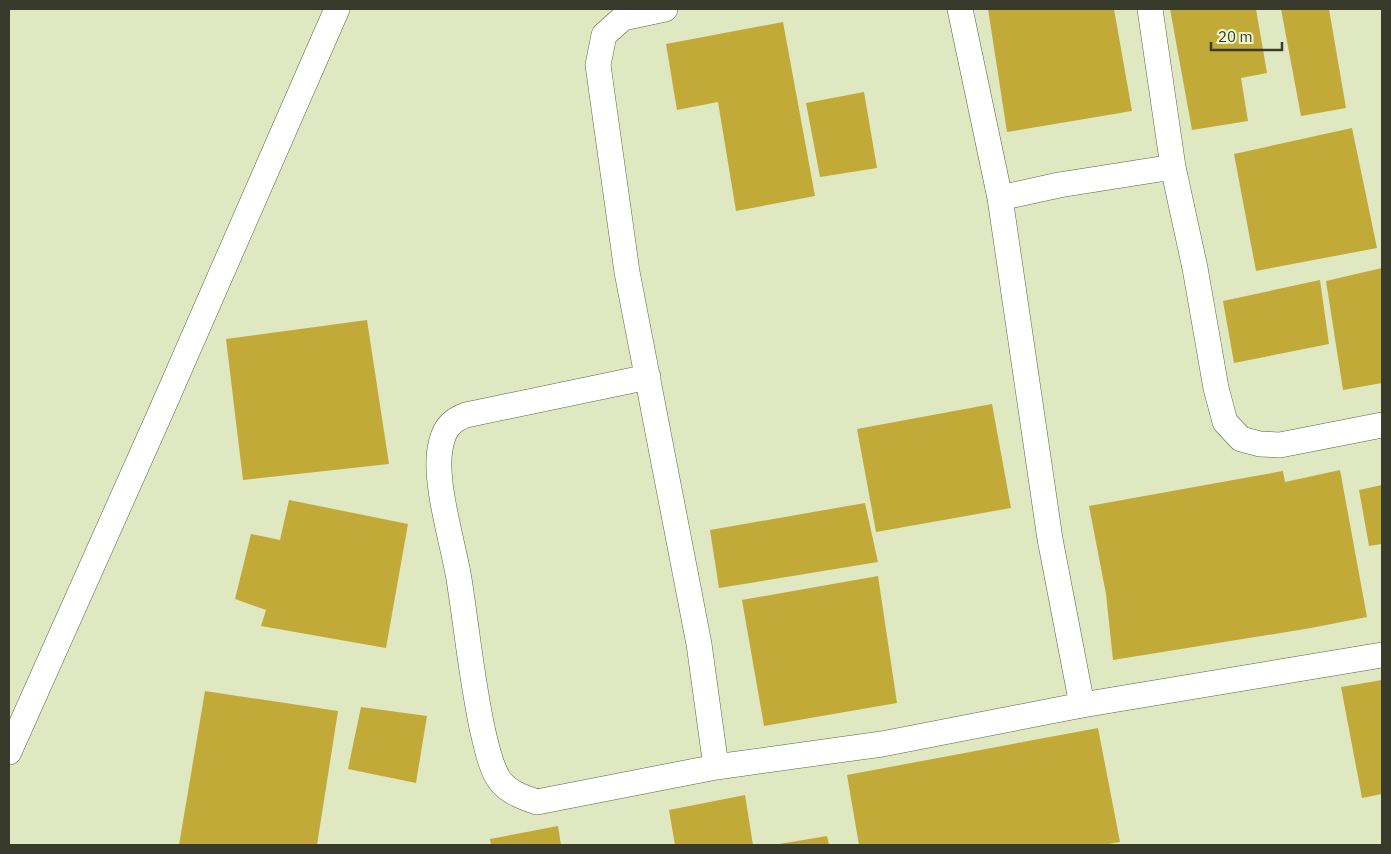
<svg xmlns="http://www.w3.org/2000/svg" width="1391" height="854" font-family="'IBM Plex Sans',sans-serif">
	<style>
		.building { fill: #c2aa38 }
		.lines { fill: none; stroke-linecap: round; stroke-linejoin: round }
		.minor-casing { stroke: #5c6241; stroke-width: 26 }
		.minor { stroke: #fff; stroke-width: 25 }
	</style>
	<rect width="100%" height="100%" fill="#e0e8c2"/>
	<path class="building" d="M988,9H1114L1132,111L1007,132Z
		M1170,9H1256L1267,73L1241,78L1248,121L1192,130Z
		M1281,9H1329L1346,108L1301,116Z
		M783,22L815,196L736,211L718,102L677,110L666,44Z
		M864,92L877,168L820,177L806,103Z
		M1352,128L1377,248L1256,271L1234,154Z
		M1382,268V383L1343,390L1326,281Z
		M1320,280L1329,344L1234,363L1223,301Z
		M367,320L389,464L243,480L226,339Z
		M992,404L1011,508L876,532L857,429Z
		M1340,470L1367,617L1311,628L1113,660L1106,594L1089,506L1283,471L1285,482Z
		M1382,485V544L1369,546L1359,490Z
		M289,500L408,524L386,648L261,626L266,610L235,599L251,534L280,540Z
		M865,503L878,562L719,588L710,530Z
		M878,576L897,703L764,726L742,600Z
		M1382,680V794L1362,798L1341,687Z
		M205,691L338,711L317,845H179Z
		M361,707L427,716L416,783L348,769Z
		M1098,728L1120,842L1102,845H859L847,775Z
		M745,795L753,845H675L669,810Z
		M558,826L561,845H491L490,839Z
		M827,836L829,845H779V844Z"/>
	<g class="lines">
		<defs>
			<path id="minor" d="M665,9L623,18L604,35L598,65L627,272L699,644L716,767
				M960,9L1000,198L1050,539L1082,705
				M1150,9L1173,167L1195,268L1216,388L1225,422L1241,439L1260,444L1280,445L1382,425
				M1000,198L1059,185L1173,167
				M648,377L466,415C449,421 443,431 440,449C434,483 453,543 459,579C467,630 472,682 483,732C487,748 491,770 501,782C510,793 525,798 537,802L716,767L882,744L1082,705L1382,655
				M9,752L159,416L337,9"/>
		</defs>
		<use href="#minor" class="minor-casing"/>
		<use href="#minor" class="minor"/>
	</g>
	<rect width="1391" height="854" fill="none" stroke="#383b2c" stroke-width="20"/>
	<path d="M1211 42v8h71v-8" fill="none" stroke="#383b2c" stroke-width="2.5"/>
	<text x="1218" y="42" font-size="15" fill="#383b2c" stroke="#edf5cf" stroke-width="4" paint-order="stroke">20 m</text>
</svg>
